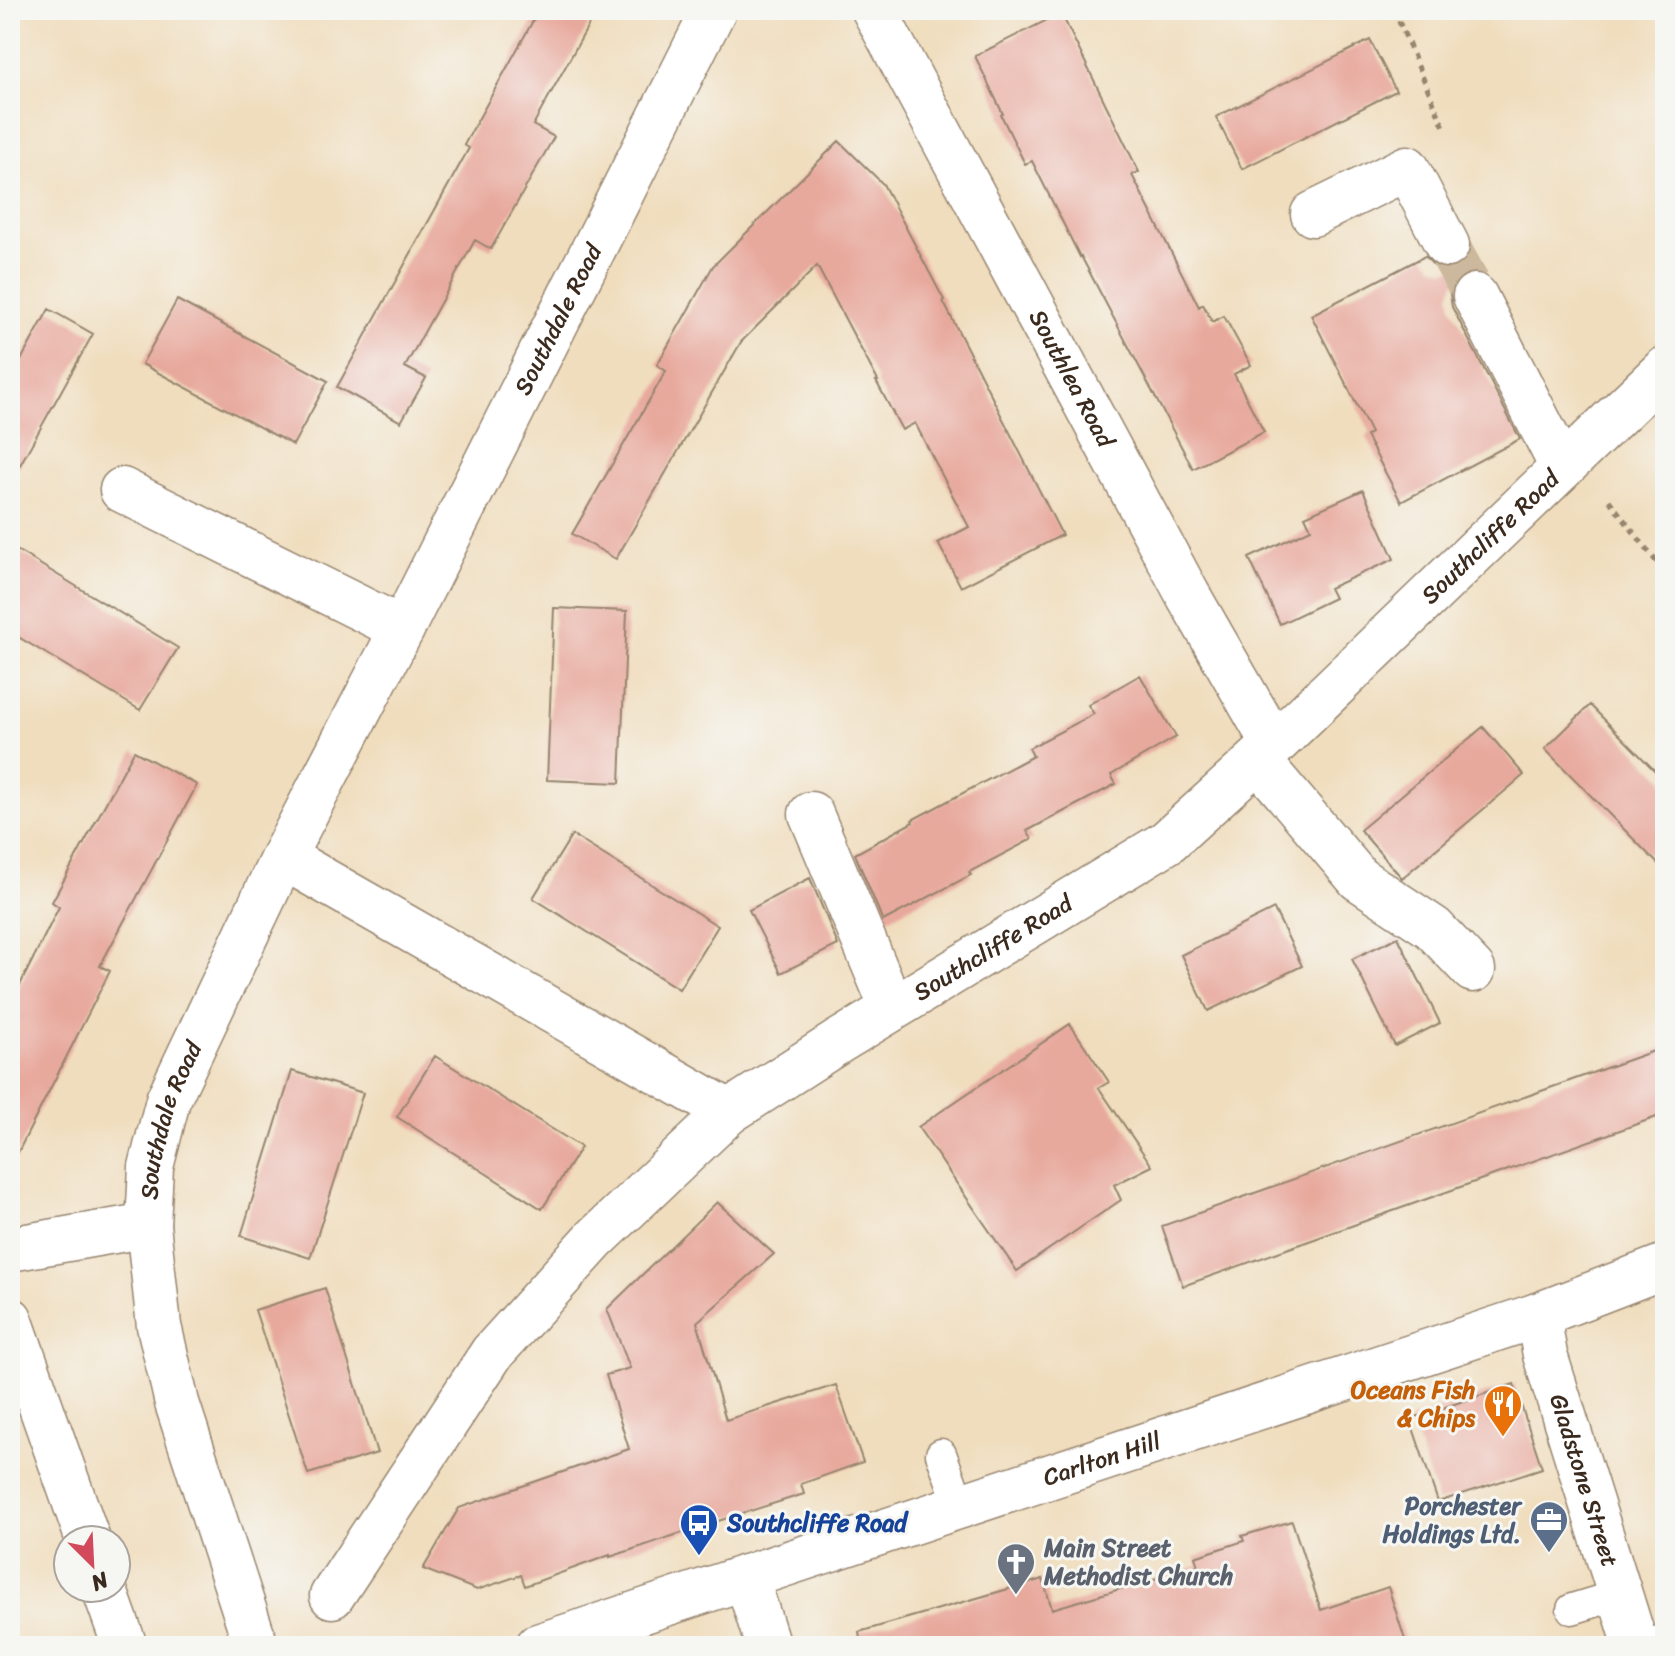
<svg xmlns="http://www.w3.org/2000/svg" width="1675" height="1656" font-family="Sriracha,sans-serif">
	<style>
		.building { fill: #e8a99d }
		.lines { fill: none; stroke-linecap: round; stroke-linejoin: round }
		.street-tunnel { stroke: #ccb99d; stroke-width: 44; stroke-dasharray: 44 22; stroke-linecap: butt }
		.lane-casing { stroke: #96846e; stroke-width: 33 }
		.street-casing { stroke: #96846e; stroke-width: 47 }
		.secondary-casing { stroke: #96846e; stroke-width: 47 }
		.path { stroke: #96846e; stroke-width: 5; stroke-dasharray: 6 6; stroke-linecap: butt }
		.lane { stroke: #fff; stroke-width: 30 }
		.street { stroke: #fff; stroke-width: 44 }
		.secondary { stroke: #fff; stroke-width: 44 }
		.labels { text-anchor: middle; stroke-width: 6; stroke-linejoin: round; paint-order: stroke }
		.street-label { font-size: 24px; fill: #3b2a1e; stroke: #f6f6f2 }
		.food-label { font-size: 24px; font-weight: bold; fill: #c56008; stroke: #f6f6f2; text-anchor: end }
		.service-label { font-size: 24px; font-weight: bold; fill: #4e5e75; stroke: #f6f6f2; text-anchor: end }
		.transit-label { font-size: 24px; font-weight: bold; fill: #164399; stroke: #f6f6f2; text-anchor: start }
		.worship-label { font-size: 24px; font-weight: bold; fill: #5b616d; stroke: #f6f6f2; text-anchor: start }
	</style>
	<rect width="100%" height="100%" fill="#f6f6f2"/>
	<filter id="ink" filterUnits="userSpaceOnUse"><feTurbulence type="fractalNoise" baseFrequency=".0125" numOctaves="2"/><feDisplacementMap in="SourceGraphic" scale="16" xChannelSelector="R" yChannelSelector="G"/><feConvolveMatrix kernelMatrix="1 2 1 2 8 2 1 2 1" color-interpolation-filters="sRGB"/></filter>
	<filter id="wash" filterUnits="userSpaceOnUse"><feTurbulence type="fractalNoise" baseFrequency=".006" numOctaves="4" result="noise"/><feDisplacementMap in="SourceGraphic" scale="32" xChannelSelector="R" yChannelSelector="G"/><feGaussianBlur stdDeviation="1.8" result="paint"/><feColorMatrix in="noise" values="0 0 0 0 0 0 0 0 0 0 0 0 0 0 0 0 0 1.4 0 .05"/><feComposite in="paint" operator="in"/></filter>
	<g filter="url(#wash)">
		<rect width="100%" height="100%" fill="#f0ddbd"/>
		<g id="blocks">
			<path class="building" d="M539,10H597L533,125L554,137L491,249L475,240L405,367L426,378L401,422L337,387L469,148L464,145Z
				M1061,13L1139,172L1132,175L1199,307L1203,304L1212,322L1224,316L1251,365L1234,374L1264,432L1193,469L1081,256L1080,257L1032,161L1025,164L1001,115L1003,114L975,56Z
				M1370,40L1396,91L1242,169L1216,117Z
				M839,141L883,184L944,300L943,301L1062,535L961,587L938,543L969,527L915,423L902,430L876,381H878L817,266L741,342L616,559L572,534L666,371L657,365L713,266Z
				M1471,249L1484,273L1476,271L1464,273L1455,282L1450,294L1452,307L1520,439L1401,502L1366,436L1371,433L1311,315L1425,256L1434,266L1445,270L1458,267L1468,259Z
				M177,300L328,381L293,445L142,364Z
				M49,309L93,334L10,483V380Z
				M1363,490L1394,559L1329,588L1334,598L1280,624L1249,558L1311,529L1305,516Z
				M10,546L178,648L140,710L10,632Z
				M554,608L627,611L620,783L547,780Z
				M1140,675L1176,737L1111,775L1116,784L1027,831L1032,839L969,872L971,875L883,921L855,854L913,822L912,820L1033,756L1029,748L1094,714L1088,705Z
				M1590,705L1665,781V871L1545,749Z
				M1483,727L1524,775L1402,878L1360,830Z
				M134,751L197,785L100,966L110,971L10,1168V1005L59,907L52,902Z
				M572,835L718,926L679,989L533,898Z
				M810,878L838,945L781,973L749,910Z
				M1274,909L1302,966L1208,1011L1181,955Z
				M1398,937L1440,1023L1395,1046L1352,959Z
				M1070,1024L1109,1082L1099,1088L1152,1166L1114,1185L1121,1200L1017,1271L918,1127Z
				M1665,1047V1114L1183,1286L1162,1226Z
				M435,1056L581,1147L542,1209L397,1117Z
				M292,1071L363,1093L310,1258L241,1236Z
				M717,1202L774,1254L697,1322L726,1420L836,1385L863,1462L801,1484L804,1494L696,1528L610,1557V1555L525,1586L521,1575L477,1590L423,1569L459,1508L629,1449L606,1375L630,1368L607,1309Z
				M325,1288L377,1453L308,1474L255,1310Z
				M1514,1384L1542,1468L1438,1502L1410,1419Z
				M1292,1521L1321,1610L1388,1587L1407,1646H861L859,1632L1043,1579L1052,1609L1198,1566L1195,1557L1244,1541L1242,1536Z"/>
		</g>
	</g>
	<g filter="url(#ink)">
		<use href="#blocks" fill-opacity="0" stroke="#96846e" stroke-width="2"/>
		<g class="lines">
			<path class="street-tunnel" d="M1447,245L1475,296"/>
			<defs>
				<path id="lane" d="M941,1454L960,1506
					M1572,1609L1621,1594
					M1642,1646L1665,1639"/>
				<g id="street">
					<path id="s1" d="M874,10L1188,595L1274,745"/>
					<path d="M1313,214L1407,168L1447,245"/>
					<path d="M1475,296L1562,467"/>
					<path d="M122,490L402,629"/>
					<path d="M1258,760L1359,879L1433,928L1473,970"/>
					<path d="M811,814L892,1008"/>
					<path d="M283,857L729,1112"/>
					<path d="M10,1249L148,1225"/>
					<path id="s2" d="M1538,1315L1545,1355L1636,1646"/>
					<path d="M10,1319L88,1540"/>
					<path d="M746,1577L768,1646"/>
					<path d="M104,1588L123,1641"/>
					<path id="s3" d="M332,1596L492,1353L594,1240L729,1112L838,1042L1167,842L1274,745L1665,369"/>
					<path id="s4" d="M256,1646L177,1403L159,1326L148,1225L151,1167L168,1100L283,857L402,629L714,10"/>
				</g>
				<g id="secondary">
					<path id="s5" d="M538,1646L1538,1315L1665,1266"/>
				</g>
			</defs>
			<use href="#lane" class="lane-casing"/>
			<use href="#street" class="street-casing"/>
			<use href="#secondary" class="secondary-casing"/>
			<path class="path" d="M1394,10L1444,127
				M1609,500L1665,573"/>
			<use href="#lane" class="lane"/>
			<use href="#street" class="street"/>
			<use href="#secondary" class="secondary"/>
		</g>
	</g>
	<defs>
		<symbol id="restaurant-pin" viewBox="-11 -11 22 30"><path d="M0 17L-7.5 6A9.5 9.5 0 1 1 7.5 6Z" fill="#e8710a" stroke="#f6f6f2"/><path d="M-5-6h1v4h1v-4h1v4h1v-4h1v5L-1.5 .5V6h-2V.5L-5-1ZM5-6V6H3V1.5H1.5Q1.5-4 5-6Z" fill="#fff"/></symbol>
		<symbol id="office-pin" viewBox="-11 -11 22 30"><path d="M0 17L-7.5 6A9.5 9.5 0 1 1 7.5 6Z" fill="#5c6f8a" stroke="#f6f6f2"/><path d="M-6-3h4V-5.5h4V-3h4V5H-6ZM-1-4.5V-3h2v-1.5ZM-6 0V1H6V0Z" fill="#fff"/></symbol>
		<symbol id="bus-pin" viewBox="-11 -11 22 30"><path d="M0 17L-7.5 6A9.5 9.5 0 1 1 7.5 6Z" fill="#1a4fb4" stroke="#f6f6f2"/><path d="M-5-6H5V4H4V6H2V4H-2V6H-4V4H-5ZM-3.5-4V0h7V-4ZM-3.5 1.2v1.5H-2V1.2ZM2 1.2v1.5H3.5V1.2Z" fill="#fff"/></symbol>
		<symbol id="church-pin" viewBox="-11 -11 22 30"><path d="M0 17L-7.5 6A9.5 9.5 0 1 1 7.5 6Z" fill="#6b7280" stroke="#f6f6f2"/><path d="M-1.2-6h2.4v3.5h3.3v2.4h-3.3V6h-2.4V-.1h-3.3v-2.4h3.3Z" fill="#fff"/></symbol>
	</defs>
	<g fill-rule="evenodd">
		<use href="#restaurant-pin" x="1481" y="1382" width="44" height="60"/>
		<use href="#office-pin" x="1527" y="1498" width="44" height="60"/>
		<use href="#bus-pin" x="677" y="1501" width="44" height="60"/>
		<use href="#church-pin" x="994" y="1540" width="44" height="60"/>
	</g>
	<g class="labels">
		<g class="street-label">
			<text dy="8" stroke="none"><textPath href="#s4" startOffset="1436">Southdale Road</textPath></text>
			<text dy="8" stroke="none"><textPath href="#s1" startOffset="418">Southlea Road</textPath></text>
			<text dy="8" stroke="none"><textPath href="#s3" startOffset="1588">Southcliffe Road</textPath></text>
			<text dy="8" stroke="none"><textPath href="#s3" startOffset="940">Southcliffe Road</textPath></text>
			<text dy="8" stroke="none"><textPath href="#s4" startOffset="544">Southdale Road</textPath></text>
			<text dy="8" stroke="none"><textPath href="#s5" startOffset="594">Carlton Hill</textPath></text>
			<text dy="8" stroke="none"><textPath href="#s2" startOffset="172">Gladstone Street</textPath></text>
		</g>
		<g class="food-label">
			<text x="1475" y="1398">Oceans Fish<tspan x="1475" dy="28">&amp; Chips</tspan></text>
		</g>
		<g class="service-label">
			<text x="1521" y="1514">Porchester<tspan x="1521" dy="28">Holdings Ltd.</tspan></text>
		</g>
		<g class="transit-label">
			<text x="727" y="1531">Southcliffe Road</text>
		</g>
		<g class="worship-label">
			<text x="1044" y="1556">Main Street<tspan x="1044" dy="28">Methodist Church</tspan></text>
		</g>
	</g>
	<rect width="1675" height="1656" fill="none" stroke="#f6f6f2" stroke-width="40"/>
	<g transform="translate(92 1564) rotate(156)"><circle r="38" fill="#f6f6f2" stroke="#aba49d" stroke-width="2"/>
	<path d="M0-6L14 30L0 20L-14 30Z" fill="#d1495b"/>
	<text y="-12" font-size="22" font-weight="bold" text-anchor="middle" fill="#3b2a1e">N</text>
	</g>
</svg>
